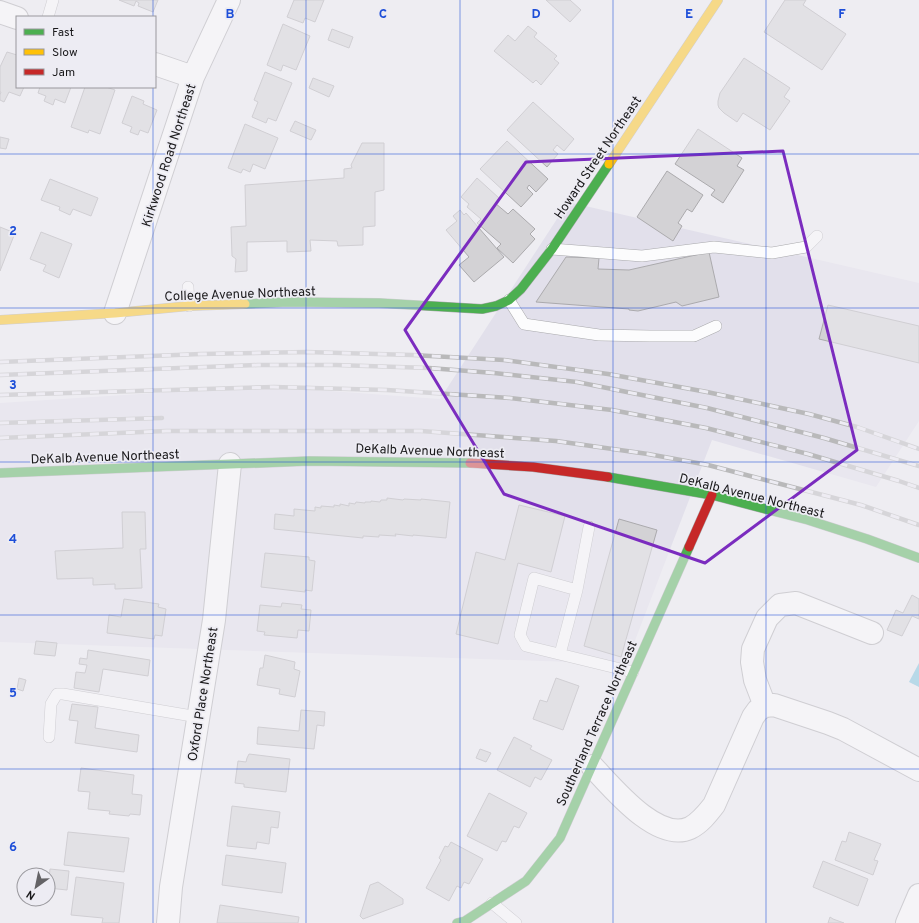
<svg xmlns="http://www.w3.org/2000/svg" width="919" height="923" font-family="Overpass,sans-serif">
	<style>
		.built { fill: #e2e0eb }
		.water { fill: #76c0dc }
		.building { fill: #d3d2d5; stroke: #abaaad }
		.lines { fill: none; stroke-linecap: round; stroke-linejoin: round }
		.lane-casing { stroke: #a9a9ac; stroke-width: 12 }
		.street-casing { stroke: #a9a9ac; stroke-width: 24 }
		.fast-casing { stroke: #a9a9ac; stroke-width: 10 }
		.slow-casing { stroke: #a9a9ac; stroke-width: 10 }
		.jam-casing { stroke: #a9a9ac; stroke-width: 10 }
		.lane { stroke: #fcfcfd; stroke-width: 11 }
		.street { stroke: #fcfcfd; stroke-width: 22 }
		.fast { stroke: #4caf50; stroke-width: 9 }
		.slow { stroke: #ffc107; stroke-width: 9 }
		.jam { stroke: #c62828; stroke-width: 9 }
		.rail-casing { stroke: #b9b9ba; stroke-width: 4.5 }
		.rail { stroke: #edecf3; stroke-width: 3; stroke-dasharray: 9; stroke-linecap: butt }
		.marked { fill: none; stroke: #7b2cbf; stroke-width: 3; stroke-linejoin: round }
		.grid { fill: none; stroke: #1d4ed8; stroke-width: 1; stroke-opacity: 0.55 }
		.labels { text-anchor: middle; stroke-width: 3.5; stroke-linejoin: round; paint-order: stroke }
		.street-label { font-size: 13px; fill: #1a191b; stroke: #edecf3 }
		.grid-label { font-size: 13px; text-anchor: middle; font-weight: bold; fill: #1d4ed8; stroke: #edecf3; stroke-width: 3.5; stroke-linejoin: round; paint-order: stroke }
	</style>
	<rect width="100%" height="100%" fill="#eeedf2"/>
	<path class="built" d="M568,202L919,283V421L876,487L712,440L626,664L0,642V403L262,386L440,399Z"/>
	<path class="water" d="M919,663V687L909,682Z"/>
	<path class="building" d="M119,0H158L153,12L138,6L139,3L136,1L134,6Z
		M294,0H324L315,22L305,18L303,23L287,17Z
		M546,0H570L581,10L570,22Z
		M785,0H806L803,5L846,34L822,70L764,32Z
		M283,24L310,36L296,70L283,65L281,71L267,65Z
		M528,26L537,33L534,37L557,56L554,59L559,63L541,85L536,80L533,83L494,51L508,35L515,41Z
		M332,29L353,37L349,48L328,40Z
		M7,52L17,55V87H24L20,96L9,92L4,102L0,100V95L1,92H0V67Z
		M744,58L790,88L784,97L790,101L770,130L743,113L737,122L724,113L719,108L718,105V101L720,93Z
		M265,72L292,83L276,121L268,118L266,123L252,117L258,102L254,100Z
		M313,78L334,86L329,97L309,88Z
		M40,87H71L65,103L55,99L53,105L44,101L46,96L38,93Z
		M85,87H106L115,90L100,134L89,130L88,133L71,127Z
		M132,96L144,101L143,104L157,110L148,133L140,130L138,135L130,132L132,127L122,123Z
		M533,102L574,139L564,151L557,145L553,150L558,154L547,167L507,130Z
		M295,121L316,130L311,140L290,131Z
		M245,124L278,138L265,169L253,164L250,172L243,169L241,173L228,168Z
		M698,129L742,158L737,166L744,170L723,203L711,195L715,190L675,164Z
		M0,137L9,139L6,149L0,148Z
		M507,141L548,179L536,192L529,185L527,188L533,194L521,207L480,169Z
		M362,143H384V190L375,192V226L363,227V245L338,246L337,241L310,240L311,251L287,252V241L247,242V271L235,272L236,259L232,256L231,227L246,226L245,185L344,178V169L352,168L351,165Z
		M667,171L703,195L692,212L687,209L678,223L682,226L673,241L637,217Z
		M477,178L499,198L495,203L508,214L513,209L535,229L530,234L535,239L513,263L497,248L501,244L477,223L481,219L467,207L469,204L461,197Z
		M50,179L98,198L91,216L73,209L70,215L59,210L60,207L41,200Z
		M460,210L464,215L466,213L504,257L474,282L459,265L469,257L446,230L457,221L453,216Z
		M0,227L15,233L0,271Z
		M41,232L72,244L59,278L43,271L46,265L30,259Z
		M709,252L719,297L682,306L676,302L638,311L629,310V309L536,302L566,257L599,258L598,269L629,270Z
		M828,305L919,326V363L819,339Z
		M387,498L403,500L404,499L421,500V499L450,502L446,538L413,535V536L395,534L396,536L379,535V537L363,536V538L274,529L275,514L294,516V509L315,511V507L321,508V506L334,507V505L340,506V504L349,506V503L355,504L356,502L365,503V502H371V501L380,502L381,500H387Z
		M519,505L565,516L551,572L518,563L498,644L456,634L476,552L505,560Z
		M122,512H145L146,549H140L142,588L115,589V584L93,585V578L57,579L55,551L123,548Z
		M619,519L657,530L621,657L584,646Z
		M265,553L309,557V560L315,561L312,591L305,590V592L261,587Z
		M912,595L919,599V619L912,616L902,636L887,630L896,610L903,613Z
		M124,599L159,604L158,607L166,609L162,636L155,635L154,639L107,633L109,615L121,617Z
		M282,603L302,605L301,609L311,610L309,631L298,630L297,638L264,635L265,632L257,631L260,605L281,607Z
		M36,641L57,643L55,656L34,654Z
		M88,650L150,660L148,676L103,669L99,692L74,688L76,672L85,673L87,665L79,664L80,658L87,659Z
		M265,655L295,662L294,669L300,671L295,697L279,694L280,689L257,685L260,668H263Z
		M19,678L26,680L23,691L17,689Z
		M556,678L579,686L563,730L533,719L540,700L547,702Z
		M72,704L98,707L95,728L139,735L137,752L75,743L78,721L69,720Z
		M301,710L325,712L324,726L317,725L314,749L257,744L258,727L299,731Z
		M514,737L532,746L530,749L552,760L541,780L535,777L530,787L497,770Z
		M480,749L491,753L486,762L476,758Z
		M249,754L290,759L286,792L244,787V784L235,783L238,761L246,762L247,758Z
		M81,768L134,775L132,794L142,795L140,815L130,814L129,816L109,814L110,811L88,809L90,792L78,791Z
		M489,793L527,813L519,828L514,826L506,842L502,841L497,851L467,836Z
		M232,806L280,812L278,828L271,827L269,844L257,842L256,849L227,846Z
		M68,832L129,838L124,872L64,865Z
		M849,832L881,844L874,860L878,861L873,875L835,860L842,841L846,842Z
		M451,842L483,859L469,884L464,882L461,888L457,886L449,901L426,888L441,860L439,858L445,846L448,847Z
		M226,855L286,863L282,893L222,885Z
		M823,861L868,879L858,906L813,887Z
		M50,869L69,871L67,890L48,888Z
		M76,877L124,883L119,923H102L103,918L71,915Z
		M378,882L403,899V904L363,919L360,916L370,885Z
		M220,905L299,917L298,923H217Z
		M830,917L833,919L844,923H828Z"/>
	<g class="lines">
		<defs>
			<path id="lane" d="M48,17L53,0
				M552,249L642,256L714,247L772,253L806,247L817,236
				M188,287L189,306
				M509,300L524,324L599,335L650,336H694L716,326
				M577,590L534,578L520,635L526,646L633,672
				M560,654L577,590L589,527
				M49,737L51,704L57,694H63L198,717
				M492,903L516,923"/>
			<path id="street" d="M0,12L17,18
				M155,64L193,77
				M115,313L193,77L229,0
				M765,706L774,705L828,723L843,729L919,770
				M592,766C612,787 657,843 690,828C700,823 707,814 714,805L753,717L758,710L765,706L755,680L752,662L753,649L767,618L780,605L796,603L872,633
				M168,923L171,887L214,620L230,464
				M907,923L919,895"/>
			<path id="fast" d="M245,304L288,302L379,303L482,309L496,306L509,300L521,289L552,249L609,164
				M0,473L309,461L470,463
				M608,477L712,495L808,520L867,539L919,558
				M457,923L465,921L526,881L560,838L689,547"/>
			<path id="slow" d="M609,164L718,0
				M0,320L115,313L189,306L245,304"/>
			<path id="jam" d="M470,463L533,467L608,477
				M689,547L712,495"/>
		</defs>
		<use href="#lane" class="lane-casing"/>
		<use href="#street" class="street-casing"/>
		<use href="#fast" class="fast-casing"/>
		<use href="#slow" class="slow-casing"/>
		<use href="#jam" class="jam-casing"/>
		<use href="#lane" class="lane"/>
		<use href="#street" class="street"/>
		<use href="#fast" class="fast"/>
		<use href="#slow" class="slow"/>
		<use href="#jam" class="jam"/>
		<defs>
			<path id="rail" d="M0,362L201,354L306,352L412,355L504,360L608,374L707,392L809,414L857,427L919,449
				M0,375L258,365H336L429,368L494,373L577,382L707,408L824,438L919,466
				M0,395L274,387L387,390L510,398L612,410L706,428L808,454L899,481L919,488
				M0,423L162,418
				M0,438L166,431H421L556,441L648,454L708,465L861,505L919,525"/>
		</defs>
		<use href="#rail" class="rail-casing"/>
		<use href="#rail" class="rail"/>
	</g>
	<path d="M0 0H919V923H0ZM783,151L857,450L705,563L504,494L405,330L526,162Z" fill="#eeedf2" fill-opacity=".55" fill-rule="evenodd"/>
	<path class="marked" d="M783,151L857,450L705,563L504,494L405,330L526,162Z"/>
	<path class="grid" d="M153,0V17M306,0V923M460,0V923M613,0V923M766,0V923M153,87V923M0,154H919M0,308H919M0,462H919M0,615H919M0,769H919"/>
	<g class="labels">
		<g class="street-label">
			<text transform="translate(168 155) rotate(-72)" y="5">Kirkwood Road Northeast</text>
			<text transform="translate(597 157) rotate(-56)" y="5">Howard Street Northeast</text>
			<text transform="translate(240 293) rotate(-2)" y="5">College Avenue Northeast</text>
			<text transform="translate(430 450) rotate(2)" y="5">DeKalb Avenue Northeast</text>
			<text transform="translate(105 456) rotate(-2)" y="5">DeKalb Avenue Northeast</text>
			<text transform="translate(752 495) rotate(14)" y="5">DeKalb Avenue Northeast</text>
			<text transform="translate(202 694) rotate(-81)" y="5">Oxford Place Northeast</text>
			<text transform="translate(596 723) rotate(-66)" y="5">Southerland Terrace Northeast</text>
		</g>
	</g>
	<g class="grid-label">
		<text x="230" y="18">B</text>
		<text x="383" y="18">C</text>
		<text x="536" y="18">D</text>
		<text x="689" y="18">E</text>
		<text x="842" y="18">F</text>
		<text x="13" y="235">2</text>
		<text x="13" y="389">3</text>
		<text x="13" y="543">4</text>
		<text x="13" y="697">5</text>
		<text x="13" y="851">6</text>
	</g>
	<rect x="16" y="16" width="140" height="72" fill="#edecf3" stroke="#99989d"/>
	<rect x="24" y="29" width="20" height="6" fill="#4caf50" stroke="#99989d"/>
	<text x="52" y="36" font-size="12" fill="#1a191b">Fast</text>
	<rect x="24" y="49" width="20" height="6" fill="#ffc107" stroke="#99989d"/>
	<text x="52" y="56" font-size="12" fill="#1a191b">Slow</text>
	<rect x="24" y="69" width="20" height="6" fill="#c62828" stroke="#99989d"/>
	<text x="52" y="76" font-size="12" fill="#1a191b">Jam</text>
	<g transform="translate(36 887) rotate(213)"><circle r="19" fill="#edecf3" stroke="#99989d"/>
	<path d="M0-3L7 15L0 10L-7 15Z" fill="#646366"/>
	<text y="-6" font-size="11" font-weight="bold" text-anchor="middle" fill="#1a191b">N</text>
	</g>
</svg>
